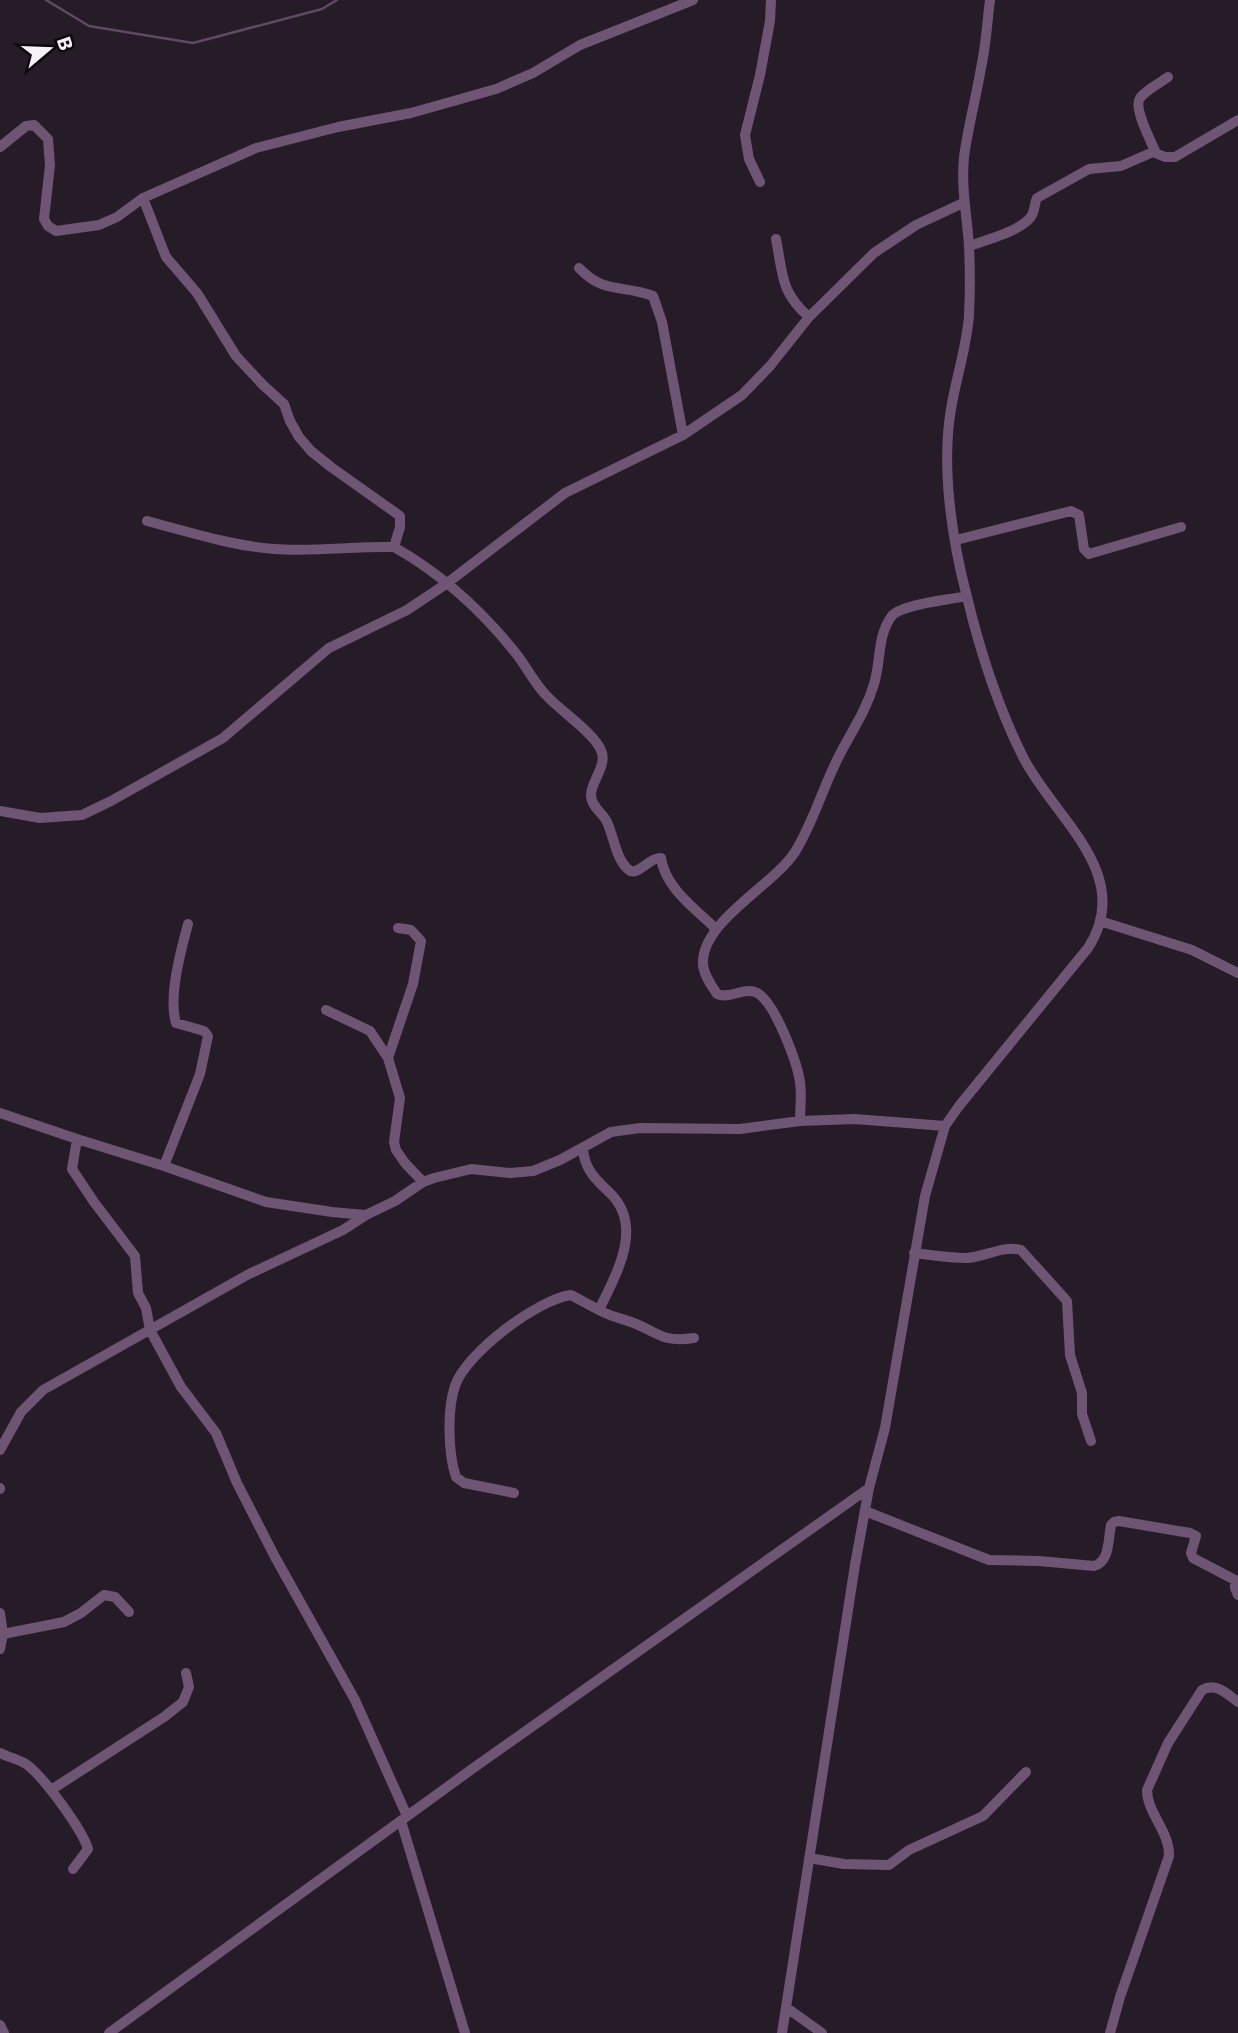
<svg xmlns="http://www.w3.org/2000/svg" width="1238" height="2033" font-family="Commissioner,sans-serif">
	<style>
		.lines { fill: none; stroke-linecap: round; stroke-linejoin: round }
		.stream { stroke: #604963; stroke-width: 2.5 }
		.street { stroke: #6e5573; stroke-width: 10 }
	</style>
	<rect width="100%" height="100%" fill="#251c27"/>
	<g class="lines">
		<path class="stream" d="M46,0L89,26L193,43L322,9L337,0"/>
		<path class="street" d="M0,147L26,126L34,125L48,139L50,165L44,219L48,226L56,231L99,225L117,217L143,198L256,148L338,127L411,113L496,89L533,73L580,45L693,0
			M1156,153C1151,141 1133,108 1140,98C1146,90 1160,83 1168,77
			M760,182L749,159L745,135L760,75L770,21L771,0
			M143,198L166,257L197,293L236,356L263,385L284,404L290,421L299,437L311,451L331,467L400,516V527L394,547C440,573 481,610 514,651C525,664 533,681 545,694C559,710 593,732 601,750C608,765 591,781 591,795C591,807 603,813 607,822C614,837 616,860 629,870C638,877 649,857 661,858C665,888 696,909 716,929
			M776,239C783,274 780,292 809,317
			M969,246C986,240 1018,232 1030,218C1035,213 1034,204 1037,198L1089,169L1121,166L1153,152L1165,157H1175L1238,120
			M579,268C605,295 622,284 653,296L662,322L683,435
			M147,521C189,532 232,546 275,549C315,552 354,546 394,547
			M956,540L1071,511L1079,515L1084,549L1089,554L1181,527
			M0,811L40,818L82,815L111,801L223,738L329,648L407,610L446,584L565,493L683,435L742,395L770,366L809,317L874,253L916,225L963,203
			M1100,921L1192,950L1238,973
			M398,928L411,930L421,941L413,984L388,1058L400,1098L394,1142L396,1150L405,1163L423,1182
			M326,1010L370,1031L388,1058
			M0,1113L77,1139L164,1166L266,1202L332,1212L365,1215
			M800,1121C800,1108 802,1095 800,1082C797,1062 776,1006 759,994C746,985 730,1000 717,994C711,985 704,975 703,965C700,922 773,886 795,852C813,823 822,790 837,760C850,733 865,714 874,684C881,662 877,637 891,617C899,604 950,600 966,596
			M77,1139L72,1169L94,1202L135,1256L138,1293L146,1308L150,1330L181,1387L216,1433L237,1483L275,1557L355,1700L407,1816
			M583,1148C584,1169 596,1180 610,1193C645,1227 615,1276 599,1310C609,1316 620,1318 631,1322C659,1332 660,1343 694,1338
			M164,1166L200,1074L208,1036L204,1031L176,1023C168,997 181,950 188,924
			M914,1253C931,1255 949,1258 966,1258C985,1257 1003,1245 1021,1250L1067,1301L1070,1355L1082,1393V1414L1091,1441
			M0,1450L21,1412L43,1390L249,1274L343,1230L366,1215L395,1201L423,1182L434,1178L471,1169L510,1173L533,1171L560,1160L611,1132L640,1128L740,1129L800,1121L855,1119L945,1126
			M0,1488V1489
			M514,1493L464,1483L456,1477C448,1454 447,1409 455,1386C465,1354 538,1299 571,1295L599,1310
			M865,1511L989,1560L1039,1561L1094,1566C1110,1562 1108,1539 1111,1525L1114,1522L1119,1521L1190,1533L1196,1536L1191,1553L1193,1558L1235,1580V1588L1238,1595
			M0,1613L3,1634L0,1649
			M3,1634L64,1622L81,1613L104,1595L115,1597L129,1612
			M0,1753C8,1757 18,1759 26,1764C43,1776 82,1829 88,1849L73,1869
			M51,1790L164,1717L183,1702L189,1687L186,1673
			M401,1821L465,2033
			M809,1858L844,1864L889,1865L909,1850L983,1816L1026,1772
			M787,2008L822,2033
			M0,2025L4,2033
			M109,2033L472,1769L869,1488
			M782,2033L855,1565L869,1488L885,1428L925,1196L945,1126L959,1106L1088,948C1136,874 1053,817 1023,757C998,707 980,651 967,597C952,540 941,467 951,409C956,378 967,346 969,315C970,295 970,267 969,246C967,215 961,189 964,157C968,127 976,98 981,68C986,46 987,23 990,0
			M1110,2033L1120,1997L1169,1856C1170,1832 1147,1813 1147,1790L1168,1743L1202,1690C1216,1682 1227,1694 1238,1702"/>
	</g>
	<g transform="translate(49 49) rotate(71)" stroke="#0c080d" stroke-width="5" paint-order="stroke">
	<path d="M0-5L12 26L0 18L-12 26Z" fill="#f6f0f7"/>
	<text y="-10" font-size="19" font-weight="bold" text-anchor="middle" fill="#f6f0f7">B</text>
	</g>
</svg>
